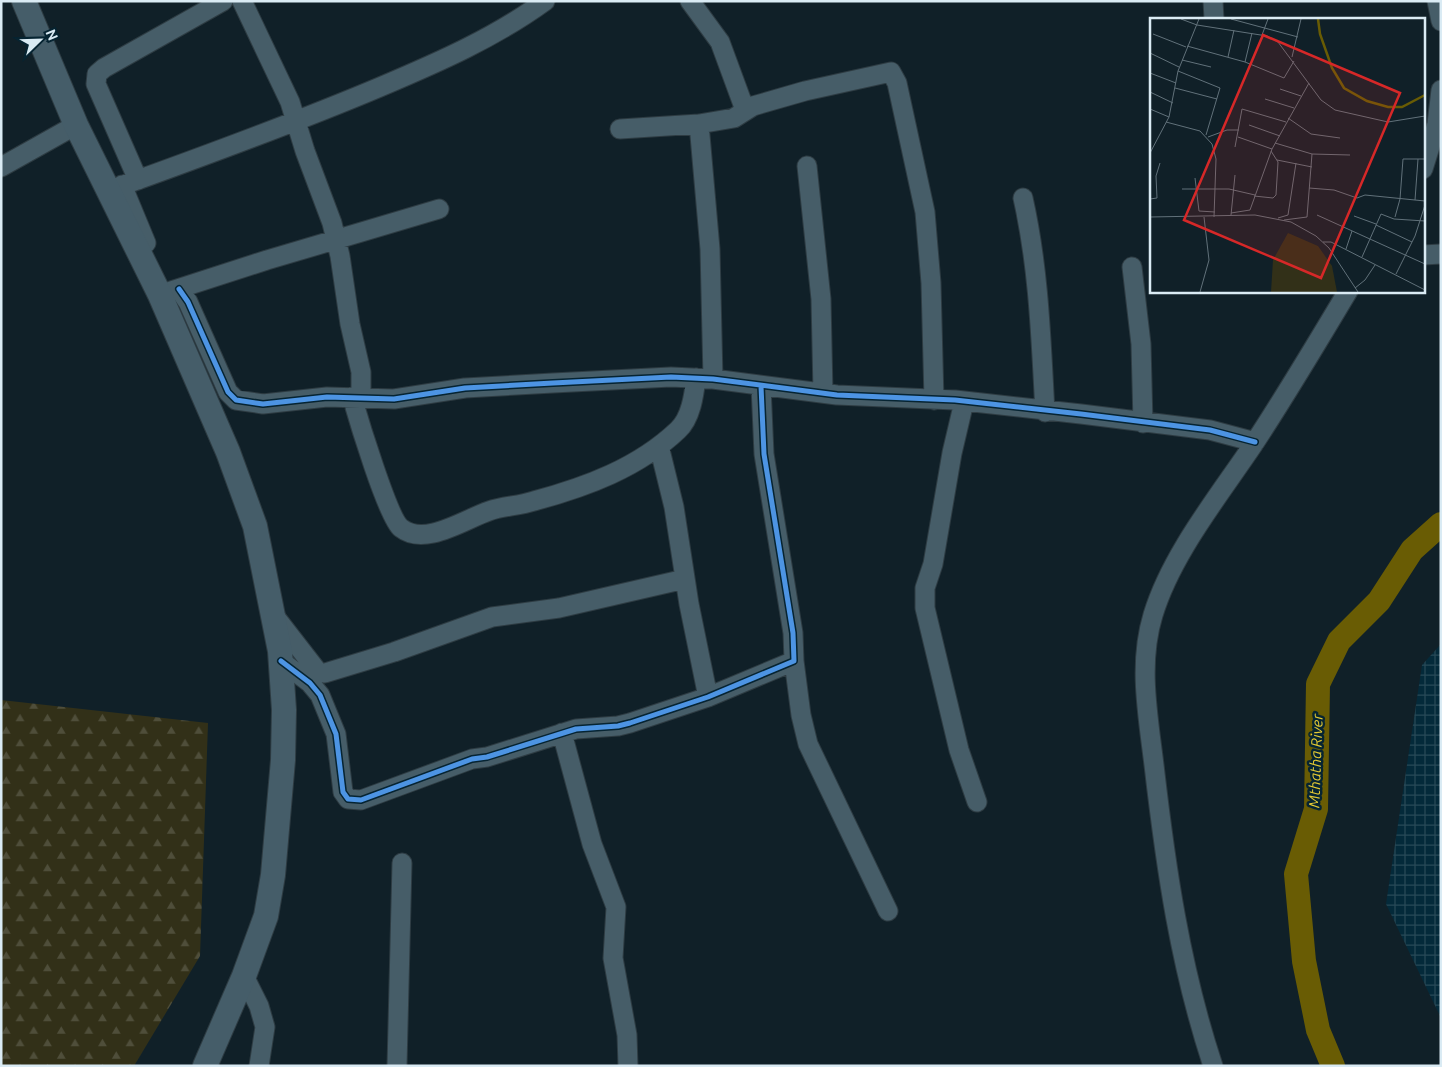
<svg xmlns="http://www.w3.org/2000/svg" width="1442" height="1067" font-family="Ubuntu,sans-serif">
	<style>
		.industrial { fill: url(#industrial-grid) }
		.forest { fill: url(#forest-firs) }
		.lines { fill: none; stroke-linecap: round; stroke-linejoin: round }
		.river { stroke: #695c04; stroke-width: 24 }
		.minor-casing { stroke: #2e3c43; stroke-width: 21 }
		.major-casing { stroke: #2e3c43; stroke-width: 26 }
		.minor { stroke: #465d68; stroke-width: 19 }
		.major { stroke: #455d69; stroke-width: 24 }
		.cycleway-casing { stroke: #062432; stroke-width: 8 }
		.cycleway { stroke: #4d94e3; stroke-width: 5 }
		.labels { text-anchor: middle; stroke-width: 5; stroke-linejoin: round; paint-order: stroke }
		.water-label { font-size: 15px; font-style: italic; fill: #e4ca34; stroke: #062432 }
		.inset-river { fill: none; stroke: #695c04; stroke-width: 2.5 }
		.inset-road { fill: none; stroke: #61717a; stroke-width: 1 }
		.view { fill: #d62828; fill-opacity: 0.15; stroke: #d62828; stroke-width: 2.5 }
		.inset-edge { fill: none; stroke: #daebf4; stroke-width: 2.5 }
	</style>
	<defs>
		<pattern id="industrial-grid" width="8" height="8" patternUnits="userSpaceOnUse" patternTransform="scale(1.25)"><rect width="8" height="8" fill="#042a3a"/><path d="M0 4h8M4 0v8" fill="none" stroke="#284957"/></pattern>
		<pattern id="forest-firs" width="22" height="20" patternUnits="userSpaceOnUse" patternTransform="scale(1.25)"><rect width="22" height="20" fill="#323018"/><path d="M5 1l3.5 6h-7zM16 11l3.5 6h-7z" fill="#4f4e3a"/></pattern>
	</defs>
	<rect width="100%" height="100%" fill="#102028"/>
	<path class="industrial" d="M1441,644V1018L1386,904L1422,665Z"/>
	<path class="forest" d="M1,700L208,723L200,956L134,1066H1Z"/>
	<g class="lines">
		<path class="river" d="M1333,1066L1318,1030L1304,961L1296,874L1316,809L1318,684L1339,641L1379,601L1412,550L1441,524"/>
		<defs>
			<path id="minor" d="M242,1L290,102L305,151L332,223L340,256L350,324L361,372V398
				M690,1L720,42L745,110
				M1213,1L1214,19
				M1437,1L1441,21
				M699,124L710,249L713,379
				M620,129L699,124L734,118L753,106L805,91L891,72L897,83L925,212L931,283L934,400
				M807,166L821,299L823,393
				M1,167L76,125
				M1423,169L1437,124L1441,90
				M138,180L96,84L97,74L104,68L223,1
				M122,185L146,243
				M107,191C199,158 290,125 380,87C439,62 494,38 545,1
				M1023,198C1039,269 1041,340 1045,412
				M1423,255L1441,254
				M1132,267L1141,344L1143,423
				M179,289L188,302L228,392L236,400L263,404L327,397L394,399L465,388L553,383L671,377L713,379L837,395L955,400L1081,414L1210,430L1255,442
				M168,292L267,260L439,209
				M352,397C358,418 388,518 401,528C425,547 465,519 489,511C503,506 519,506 534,501C586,487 638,468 678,430C691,418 694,395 696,378
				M964,402L952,453L933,564L925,588V608L959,750L977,802
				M659,446L674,507L689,604L708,697
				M273,614L318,672L325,673L394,652L492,617L559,608L685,579
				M281,661L310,683L320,695L336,734L343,792L348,799L361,800L472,759L487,757L576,729L618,726L630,723L708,697L794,661L793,633L764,454L761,386
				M794,661L801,715L808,744L888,911
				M562,733L592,844L616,907L613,958L627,1035L628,1066
				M244,976L259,1006L265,1027L259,1066
				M397,1066L402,863
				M1213,1066C1180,966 1166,869 1154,765C1148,715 1138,664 1153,615C1171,555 1218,497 1253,445C1286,395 1317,343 1348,291"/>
			<path id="major" d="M24,1L76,125L160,295L228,452L255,526L280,651L284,710L283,760L273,875L266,916L244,976L205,1066"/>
		</defs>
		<use href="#minor" class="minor-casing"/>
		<use href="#major" class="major-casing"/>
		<use href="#minor" class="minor"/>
		<use href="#major" class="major"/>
		<defs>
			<path id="cycleway" d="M179,289L188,302L228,392L236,400L263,404L327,397L394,399L465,388L553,383L671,377L713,379L837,395L955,400L1081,414L1210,430L1255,442
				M281,661L310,683L320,695L336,734L343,792L348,799L361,800L472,759L487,757L576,729L618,726L630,723L708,697L794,661L793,633L764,454L761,386"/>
		</defs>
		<use href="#cycleway" class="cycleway-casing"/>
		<use href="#cycleway" class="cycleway"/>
	</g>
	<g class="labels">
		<g class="water-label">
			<text transform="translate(1316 761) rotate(-88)" y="5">Mthatha River</text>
		</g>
	</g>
	<g transform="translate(1150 18)">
		<rect width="275" height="275" fill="#102028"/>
		<path d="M138,215L168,228L182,248L187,274H121L123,242Z" fill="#323018"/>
		<path class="inset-river" d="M168,1L170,16L182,50L194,70L217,83L238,89H252L275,77"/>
		<path class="inset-road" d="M31,1L47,7L117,18L128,24L171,82L185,92L238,104L275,98M81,1L148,19M3,16L36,29M112,17L118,1M37,28L95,44L134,60L144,43M0,35L29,49M78,39L84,12M142,39L151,1M32,42L61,49M95,44L102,15M28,53L70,70L56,117M0,55L26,65M25,70L67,81M130,71L151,78M0,74L23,85M115,81L144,90M0,91L19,99M138,100L161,116L190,120M16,104L50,113L62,126L66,141L64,199M99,107L130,118M58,119L77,112H89M88,119L122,131M125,125L162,136L157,199L134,202M85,129L92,91L136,104M0,135L19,99L28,53L49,1M162,136L200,137M127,142L162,149M45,160L49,193L65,194M159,170L184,172L207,180L215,177L275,183M32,171H79L105,177M104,178L123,180L126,177L128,144L121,133M0,181L7,180L6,158L10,145M265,182L268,141M81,195L100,192L122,131L159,65M81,197L85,157M167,197L275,246M204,198L226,206M0,199L105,197L141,204L166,218L179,230L208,274M245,199L250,181L253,141H275M128,200L138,197L146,145M226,207L262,224M173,224H181L275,272M196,231L202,213M212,239L231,196L244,201L275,203M246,256L265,218L275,187M205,270L215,262L225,247M50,274L59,242L54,199"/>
		<path class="view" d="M113,17L250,75L171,260L34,202Z"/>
		<rect width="275" height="275" class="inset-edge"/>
	</g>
	<rect width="1442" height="1067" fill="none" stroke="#daebf4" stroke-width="5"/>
	<g transform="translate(40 40) rotate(67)" stroke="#062432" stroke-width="4" paint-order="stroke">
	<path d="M0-4L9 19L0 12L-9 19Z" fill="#daebf4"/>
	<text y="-8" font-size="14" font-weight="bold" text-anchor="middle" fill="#daebf4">N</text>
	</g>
</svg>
